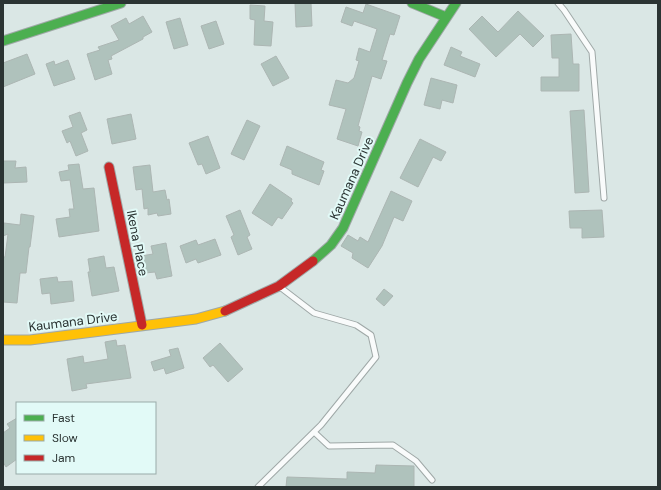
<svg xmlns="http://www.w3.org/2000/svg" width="661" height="490" font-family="'DM Sans',sans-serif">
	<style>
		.building { fill: #afc2bc; stroke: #acb6b3 }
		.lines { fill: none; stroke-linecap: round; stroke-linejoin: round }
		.lane-casing { stroke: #9fa8a7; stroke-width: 7 }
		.fast-casing { stroke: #9fa8a7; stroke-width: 11 }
		.slow-casing { stroke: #9fa8a7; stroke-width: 11 }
		.jam-casing { stroke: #9fa8a7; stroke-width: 11 }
		.lane { stroke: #f9fbfb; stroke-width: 5 }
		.fast { stroke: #4caf50; stroke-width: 9 }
		.slow { stroke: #ffc107; stroke-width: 9 }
		.jam { stroke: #c62828; stroke-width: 9 }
		.labels { text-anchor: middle; stroke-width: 4; stroke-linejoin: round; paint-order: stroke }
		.street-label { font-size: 13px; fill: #2b3433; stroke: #e2faf7 }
	</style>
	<rect width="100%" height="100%" fill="#dae7e5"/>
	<path class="building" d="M295,3H311L312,26L296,27Z
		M366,4L400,16L394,35L390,34L382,60L387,61L381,79L372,76L358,126L360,127L359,131L362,132L358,146L337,139L346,109L329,105L336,80L348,83L354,78L359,61L356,60L359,48L370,52L377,29L354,21L352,26L341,22L346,7L363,13Z
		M250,5L265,6L264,21L273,22L271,46L254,45L255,20L250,19Z
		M518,11L544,36L533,47L520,34L496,57L469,29L482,16L498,32Z
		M143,16L152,32L143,37V39L111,56L112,59L108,60L112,74L95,80L87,54L100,50L98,47L119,40L111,26L126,18L129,24Z
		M180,18L188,45L174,49L166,22Z
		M216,21L224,44L209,49L201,26Z
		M571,34L573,64H579V91H541V77H559V58H552L551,35Z
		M451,47L462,52L460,56L480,64L475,77L444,65Z
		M27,54L35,74L3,87V63Z
		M276,56L289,78L273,86L261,64Z
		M68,60L75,79L54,86L46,64L54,61L55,65Z
		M431,78L457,85L453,103L442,100L440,109L424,105Z
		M584,110L589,192L575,193L570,111Z
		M80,112L87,130L81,133L88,151L76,156L70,141L67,143L62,131L73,127L69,116Z
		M131,114L136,139L112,144L107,119Z
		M247,120L260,126L244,160L231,154Z
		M208,136L220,168L206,174L202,164L198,165L189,143Z
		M420,139L446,152L441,161L433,157L418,187L400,178Z
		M287,146L324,162L321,170L324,171L319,185L292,174V170L280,165Z
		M3,161H16L15,168L26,167L27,182L3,183Z
		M79,164L83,189L94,188L99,231L59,237L56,219L70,217L69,209H74L70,180L61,181L59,172L69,170L68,165Z
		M150,165L153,192L165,190L167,200L169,199L171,214L158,216L157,213L148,215V208L144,209L142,189L136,190L133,167Z
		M270,184L292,199L291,201L293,203L282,219L278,217L272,226L252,213Z
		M391,191L412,201L403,221L394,217L382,246L368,268L352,258L353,253L341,246L348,235L358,241L360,237L368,242Z
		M240,210L250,235L247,237L252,249L238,255L231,237L234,235L226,216Z
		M602,210L604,237L582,238V228H570L569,211Z
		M21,214L34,216L30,247H29L26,273H20L17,303L3,302V257H5L8,234L3,236L4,223L20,225Z
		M215,239L221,255L198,263L196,259L186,263L180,246L196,240L198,245Z
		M166,243L172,276L157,279L155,272L145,273L141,256L153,254L151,246Z
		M104,256L106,268L114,267L119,291L92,296L88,272H90L88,259Z
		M57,277L58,282L72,281L74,301L51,304L50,293L42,294L40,279Z
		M384,289L393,296L384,306L376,299Z
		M116,340L117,346L125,345L131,378L86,384L87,388L72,391L67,359L83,356L84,363L108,359L105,342Z
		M220,343L243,369L228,382L213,365L210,367L203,358Z
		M178,348L184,368L166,374L164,368L154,371L151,362L171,356L169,350Z
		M17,418V459L6,467L3,462V433L10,428L7,424Z
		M376,465L414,466V487H286L287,477L347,479V472L375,473Z"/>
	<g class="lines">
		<defs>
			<path id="lane" d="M558,3L564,10L592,52L604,198
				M314,432L329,446L393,445L416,461L432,480
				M258,487L321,425L376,357L371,335L356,325L314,313L280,287"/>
			<path id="fast" d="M412,3L446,17
				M3,41L121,3
				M313,261L331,245L343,228L407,83L419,59L456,3"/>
			<path id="slow" d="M3,340H30L196,319L225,311"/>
			<path id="jam" d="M109,167L142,325
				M225,311L279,286L313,261"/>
		</defs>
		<use href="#lane" class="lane-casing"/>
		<use href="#fast" class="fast-casing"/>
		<use href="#slow" class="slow-casing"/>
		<use href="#jam" class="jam-casing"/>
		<use href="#lane" class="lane"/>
		<use href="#fast" class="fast"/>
		<use href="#slow" class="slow"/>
		<use href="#jam" class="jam"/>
	</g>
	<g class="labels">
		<g class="street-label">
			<text transform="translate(351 178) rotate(-66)" y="5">Kaumana Drive</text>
			<text transform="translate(138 243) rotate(79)" y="5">Ikena Place</text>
			<text transform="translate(73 321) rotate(-7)" y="5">Kaumana Drive</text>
		</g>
	</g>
	<rect width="661" height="490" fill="none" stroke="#2b3433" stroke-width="8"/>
	<rect x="16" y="402" width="140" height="72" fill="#e2faf7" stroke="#99aba9"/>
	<rect x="24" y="415" width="20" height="6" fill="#4caf50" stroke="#99aba9"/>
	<text x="52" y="422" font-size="12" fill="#2b3433">Fast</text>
	<rect x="24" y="435" width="20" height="6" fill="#ffc107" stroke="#99aba9"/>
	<text x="52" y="442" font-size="12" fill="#2b3433">Slow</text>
	<rect x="24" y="455" width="20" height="6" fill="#c62828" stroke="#99aba9"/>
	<text x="52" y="462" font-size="12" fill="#2b3433">Jam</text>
</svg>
